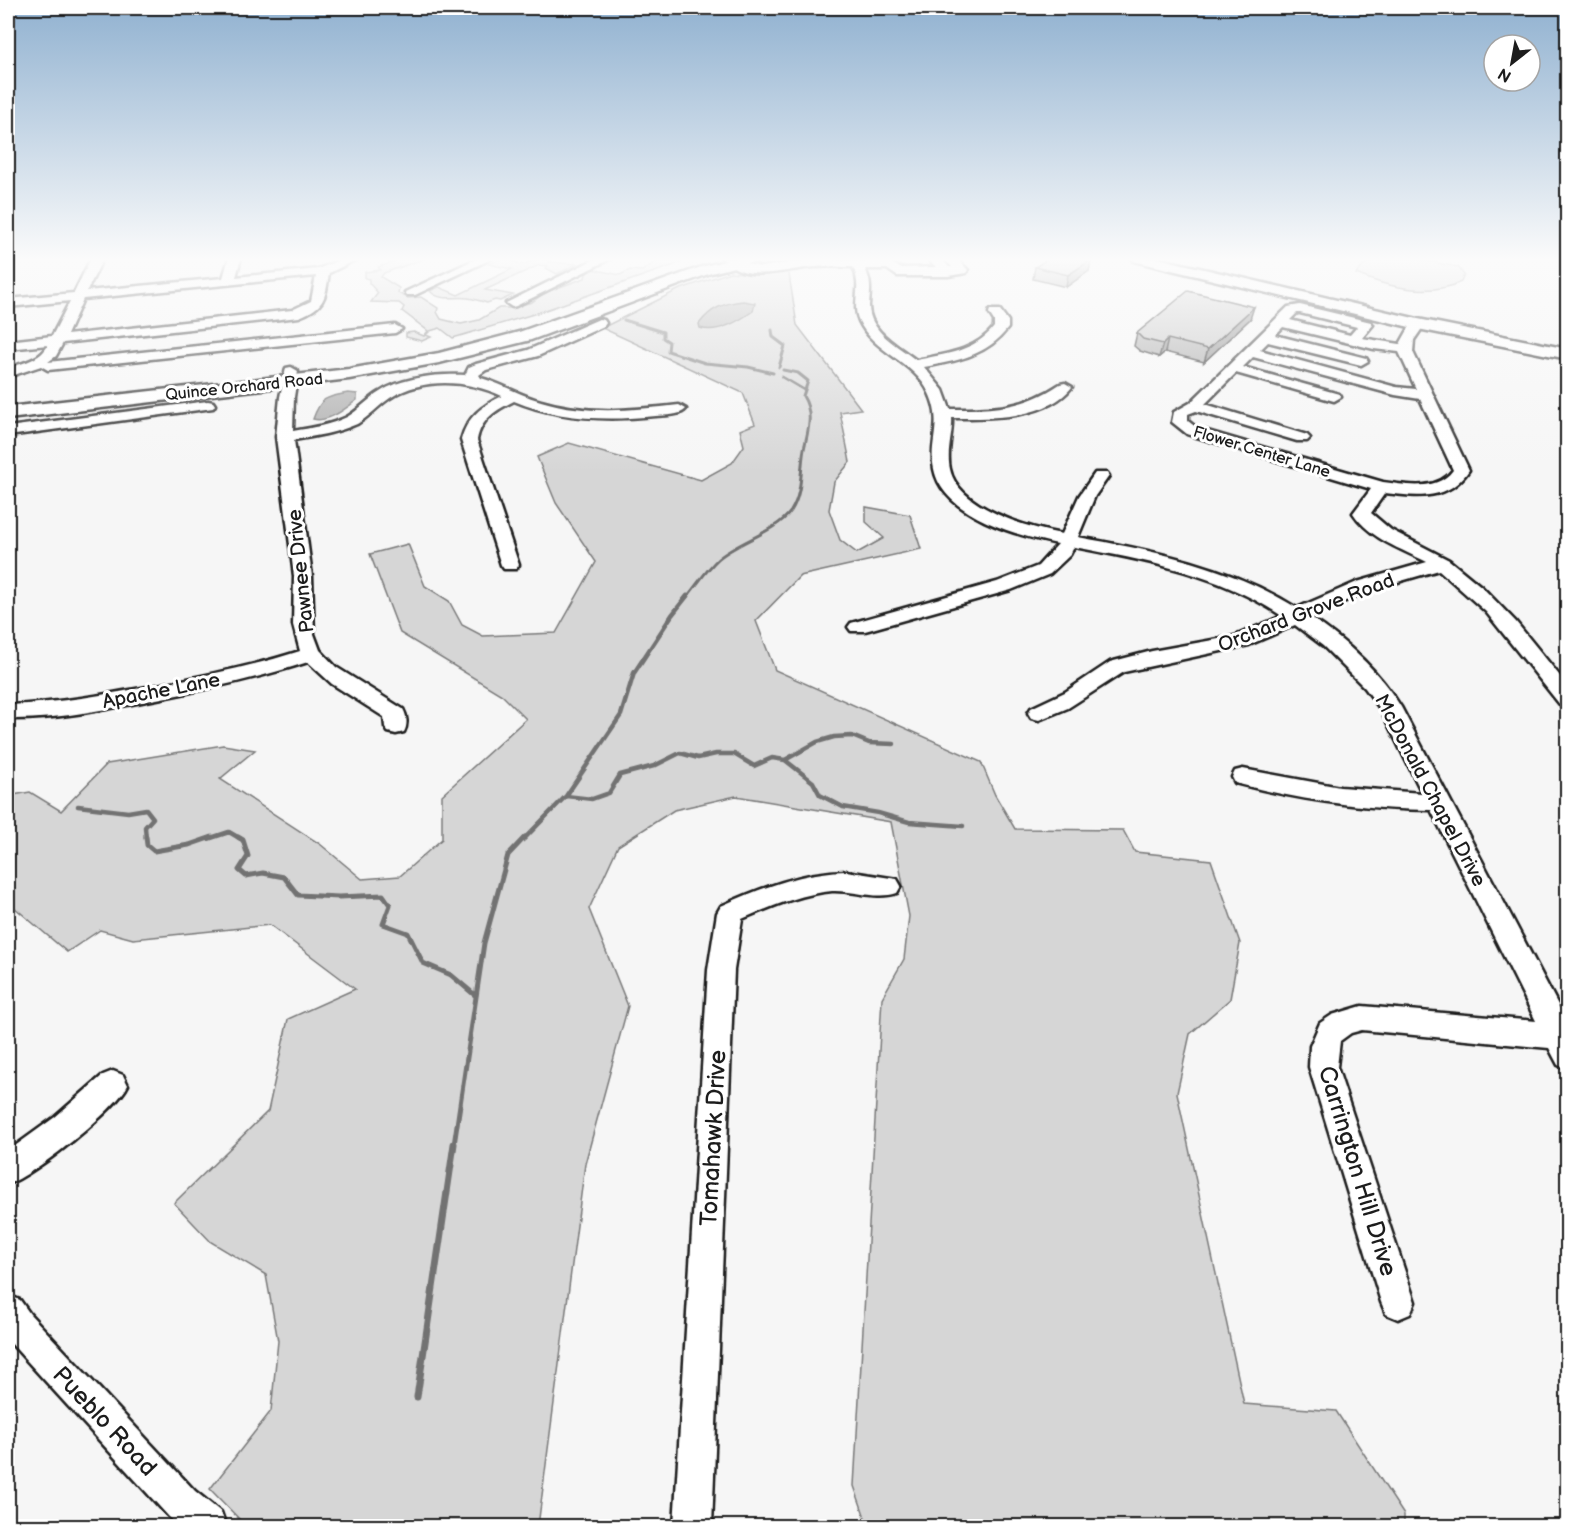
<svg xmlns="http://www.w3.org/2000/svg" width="1575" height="1534" font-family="'Balsamiq Sans',sans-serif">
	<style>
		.green { fill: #d6d6d6; stroke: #797979; stroke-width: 1.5 }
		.water { fill: #acacac; stroke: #727272; stroke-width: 1.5 }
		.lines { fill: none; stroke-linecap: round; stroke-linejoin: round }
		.stream-far3 { stroke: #727272; stroke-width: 3 }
		.stream-far2 { stroke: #727272; stroke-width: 4.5 }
		.stream-far1 { stroke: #727272; stroke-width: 5 }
		.stream { stroke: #727272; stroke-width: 7 }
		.minor-casing { stroke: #1c1c1c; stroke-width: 5 }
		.major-casing { stroke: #1c1c1c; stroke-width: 5 }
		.minor { fill: #fff; fill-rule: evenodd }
		.major { fill: #fff; fill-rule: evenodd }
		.wall { fill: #a5a5a5; stroke: #1c1c1c; stroke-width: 1.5 }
		.shaded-wall { fill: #868686; stroke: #1c1c1c; stroke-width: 1.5 }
		.building { fill: #c0c0c0; stroke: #1c1c1c; stroke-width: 1.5 }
		.labels { text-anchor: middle; stroke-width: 6; stroke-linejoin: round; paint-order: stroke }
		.far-street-label { font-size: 16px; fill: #1c1c1c; stroke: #fff }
		.street-label { font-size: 20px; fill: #1c1c1c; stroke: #fff }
		.near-street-label { font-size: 24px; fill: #1c1c1c; stroke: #fff }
	</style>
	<rect width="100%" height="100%" fill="#f6f6f6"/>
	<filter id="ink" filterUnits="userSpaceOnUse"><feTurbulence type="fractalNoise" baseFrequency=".0167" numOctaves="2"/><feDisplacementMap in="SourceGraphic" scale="12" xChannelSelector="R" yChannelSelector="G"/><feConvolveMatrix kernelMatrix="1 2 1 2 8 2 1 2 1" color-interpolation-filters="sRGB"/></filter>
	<g filter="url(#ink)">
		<path class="green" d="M396,258H426L384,273L381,277L399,288L398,293L408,298L421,297L438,308L437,312L441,319L461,324L479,320L499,308H511L532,302L546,292L585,278L586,274L592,269L620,275L630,270L642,271L657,261L688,258L677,264L537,313L453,338L440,328L430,331L426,335L431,337L422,341L406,337V333L414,332L424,336L428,331L402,311L404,307L399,303L371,302L378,293L369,283V279L365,278V272L381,270L378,267L394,262Z
			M504,258L523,265L538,258H552L549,262L577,264L557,274L546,268L548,266L539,265L485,290L513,295L500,301L495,300L487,303C481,301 474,299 468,298C455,296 440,302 430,291L439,287L458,295L512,269L489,264Z
			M1371,258H1411L1458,267L1464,275L1461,282C1429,297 1387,287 1356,274Z
			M788,268L797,325L861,409L840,412L850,462L834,482L829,510L840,540L857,553L884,538L866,522V507L910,515L921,549L800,576L756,621L775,670L981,762L995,795L1015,829L1123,830L1135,852L1211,860L1240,943L1230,999L1190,1034L1177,1093L1244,1404L1336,1411L1404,1515V1526H868L854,1486L882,998L904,959L909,916L891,822L736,796L674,810L618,846L589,909L628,1006L585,1164L538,1526H246L210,1489L271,1411L278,1341L266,1275L211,1242L174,1203L268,1111L288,1019L355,989L270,925L133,939L100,930L67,952L8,902V796L30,792L61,811L107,764L223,745L255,750L220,779L320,844L362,879L400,876L442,839V795L526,719L502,695L400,633L370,554L408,544L425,586L449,601L462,625L483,636L556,633L596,562L556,503L537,457L569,443L701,480L732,463L744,446L740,430L755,424L743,393L602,328L678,290L730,272L762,275L761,271Z"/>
		<path class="water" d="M743,301L755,303L753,311C739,321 717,334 700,328L699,324C711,308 724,303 743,301Z
			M348,393L357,394V400C345,409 328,423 313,419C321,397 326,397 348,393Z"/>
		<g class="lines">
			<path class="stream-far3" d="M624,320L663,332V338L669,342L668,351L705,363L748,367L773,373
				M772,330L773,337L785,346L779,367
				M782,377L804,390
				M686,598C697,585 706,570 718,559C737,542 776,532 791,511C803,492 800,470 804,449C808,430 814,414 803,396L808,381L798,373L783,370"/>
			<path class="stream-far2" d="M785,760L813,782L820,795L843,807L878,813L909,822L963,826
				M566,796L592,799L609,793L620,775L654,766L680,753L698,758L716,754H734L754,766L772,758L785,760L817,742L834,737L852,736L869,743L894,744
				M78,806L128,812L146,809L153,818L145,827L146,839
				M208,839L229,832L241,839
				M524,839L566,796L621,715L634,673L672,615L687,596"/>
			<path class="stream-far1" d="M146,837L147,845L154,851L189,845L212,837
				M238,837L243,840L248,856L239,870L246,876L263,873L284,877L298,895L339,897L383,895L390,905L383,924L408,933L423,963L451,975L476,996
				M454,1145L484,943L508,855L525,837"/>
			<path class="stream" d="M417,1397L454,1144"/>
			<defs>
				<path id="minor" d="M91,258H103L87,291L223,278L229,258H241L236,277L318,269L344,258H359L329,273C325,299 325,307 299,317L63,343L56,356L48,362L395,325L402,329L395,333L48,370L41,366L8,377V368C22,363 41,360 48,345L8,349V341L52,336L70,301L8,307V299L74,293ZM316,276L311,301L292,310L67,335L83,299Z
					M478,258H493L415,295H407L405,292Z
					M597,258H612L516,306L512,307L506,303Z
					M722,258H736L748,264L761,267L816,259L890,262L900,268L936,267L929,260L931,258H956L968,270L966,273L948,276H897L887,269H865C872,282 870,292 869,305C868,331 898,346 916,360C945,354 974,352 994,327V321L989,313L990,310H1000L1008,321V328C987,356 956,361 924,367L943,390L950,409C992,409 1023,409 1060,384L1065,383L1072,387C1046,420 989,418 952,418C953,434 946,452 950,469C958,508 1029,528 1062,534L1079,496L1095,473H1107L1109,476L1095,496L1078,537C1155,551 1230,566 1297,608L1357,582L1427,562C1401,549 1370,539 1353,513L1371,489L1187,434L1172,422L1174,412L1190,403L1288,307L1300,305L1371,322L1373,325L1362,338L1400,344L1413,321L1418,320L1425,324L1414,340L1413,352L1469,470C1448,501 1419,497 1385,493L1371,513L1391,530L1449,560L1482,587L1516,622L1568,686V708L1561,706L1486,612L1439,570L1370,590L1310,617C1345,640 1379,671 1401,707L1568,1024V1069L1558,1065L1549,1048L1362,1030L1351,1033L1340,1041L1337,1067L1415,1302L1410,1314L1398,1319L1386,1314L1381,1302L1309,1067L1310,1046L1320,1023L1332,1015L1362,1006L1536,1021L1431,810C1367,809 1305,801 1243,785L1235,783L1232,777L1235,771L1243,769L1340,787L1422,793L1381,710L1365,688L1323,646L1295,625L1249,645L1124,672L1068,708L1039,720L1031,718L1028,713L1031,708L1065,692L1110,662L1152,651L1235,636L1282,616C1219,574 1148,561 1074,547L1070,555L1050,574L1011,590L865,631H851L848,627L851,623L997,582L1038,566L1058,544C1019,536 943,516 934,469C928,442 944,425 929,393C915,362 873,352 859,321C851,305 863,288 853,267C841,267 828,266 815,267C784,269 747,285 722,258ZM944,262H947L952,267H949ZM1297,313H1300L1357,327L1350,335L1290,320ZM1283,327L1374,349L1399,352L1416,389L1396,387L1260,350L1268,342L1361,365L1368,361L1366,358L1275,335ZM1253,357L1395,395L1420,399L1453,470C1437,492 1406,485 1383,482L1197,428L1188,421V414L1196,411L1297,441H1307L1310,438L1307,435L1205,404L1236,373L1334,401L1341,397L1339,394L1243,367Z
					M599,319L604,320L606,323L604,326L538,356L486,370L479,375L481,378C502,384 520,395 541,401C586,415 633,410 679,405L686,409C680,416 665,415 656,416C608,421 559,420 514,401C496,410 481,419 477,440L519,565L516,569H504L501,565L461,440C467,417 482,406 502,396C467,380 424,377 390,398C378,406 369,417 357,424C337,433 315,436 294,440L312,576L314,634L320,650L336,667L403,709C407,716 408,725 404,732L396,734L388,732L385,727L384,717L332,684L308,662C259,678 208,689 157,699C108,709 58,720 8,719V705C59,703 108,694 158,685C206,675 254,666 300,651L293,625L294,576L276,437L280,397L286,368L291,367L298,371L294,397L293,431C311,428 330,425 347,417C359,410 368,399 380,392C404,377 437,374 465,375L469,367L476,364L528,350Z
					M208,401L213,402L215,405L213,408L8,436V427Z
					M846,871L897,879L901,886L897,893C877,900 853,890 832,891C800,894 771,907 742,919L734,970L712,1526H674L708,970L717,913L721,906C761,888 802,872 846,871Z
					M113,1071L123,1075L128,1085C117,1109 33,1176 8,1184V1151L55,1117L103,1075Z
					M8,1295L20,1300L30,1314L195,1491L221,1512L226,1526H179L169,1517L8,1340Z"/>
				<path id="major" d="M736,258H759L757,261L711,273L531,340L439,363L349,379L8,419V407L349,369L439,353L519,332L701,267Z
					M1132,258H1157L1418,319L1568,349V359L1418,329L1134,261Z"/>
			</defs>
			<use href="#minor" class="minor-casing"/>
			<use href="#major" class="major-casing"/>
			<use href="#minor" class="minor"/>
			<use href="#major" class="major"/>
		</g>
		<path class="wall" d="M1091,260L1089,271L1066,287L1033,279L1035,267Z
			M1250,319L1204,362L1165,352L1159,357L1140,351L1134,346L1137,333Z"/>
		<path class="shaded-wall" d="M1091,260L1089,271L1066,287L1068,275Z
			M1254,307L1250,319L1204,362L1208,349Z
			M1168,339L1165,352L1159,357L1163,344Z"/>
		<path class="building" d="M1049,258H1084L1091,260L1068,275L1035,267Z
			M1188,291L1254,307L1208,349L1168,339L1163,344L1143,339L1137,333Z"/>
	</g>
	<linearGradient id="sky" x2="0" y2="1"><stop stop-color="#90b1d0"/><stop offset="0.55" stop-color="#fbfbfb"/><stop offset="1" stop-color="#fbfbfb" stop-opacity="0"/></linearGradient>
	<rect width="1575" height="472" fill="url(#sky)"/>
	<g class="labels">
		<g class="far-street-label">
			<text transform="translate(244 386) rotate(-6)" y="6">Quince Orchard Road</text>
			<text transform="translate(1262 451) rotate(17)" y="6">Flower Center Lane</text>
		</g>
		<g class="street-label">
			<text transform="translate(300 571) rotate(-96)" y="7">Pawnee Drive</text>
			<text transform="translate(1306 612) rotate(-21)" y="7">Orchard Grove Road</text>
			<text transform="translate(161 690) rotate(-11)" y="7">Apache Lane</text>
			<text transform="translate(1431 790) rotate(62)" y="7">McDonald Chapel Drive</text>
		</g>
		<g class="near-street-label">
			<text transform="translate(713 1138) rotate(-87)" y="8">Tomahawk Drive</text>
			<text transform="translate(1358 1171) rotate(73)" y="8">Carrington Hill Drive</text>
			<text transform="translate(105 1421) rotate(47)" y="8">Pueblo Road</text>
		</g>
	</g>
	<rect width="1575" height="1534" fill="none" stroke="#fff" stroke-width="30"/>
	<rect x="15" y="15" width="1545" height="1504" fill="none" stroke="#1c1c1c" stroke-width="2" filter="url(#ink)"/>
	<g transform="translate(1512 63) rotate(211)"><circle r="28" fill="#ffffff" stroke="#a4a4a4" stroke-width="1.5"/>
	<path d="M0-4.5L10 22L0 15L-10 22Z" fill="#1c1c1c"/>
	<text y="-9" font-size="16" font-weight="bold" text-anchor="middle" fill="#1c1c1c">N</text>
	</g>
</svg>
